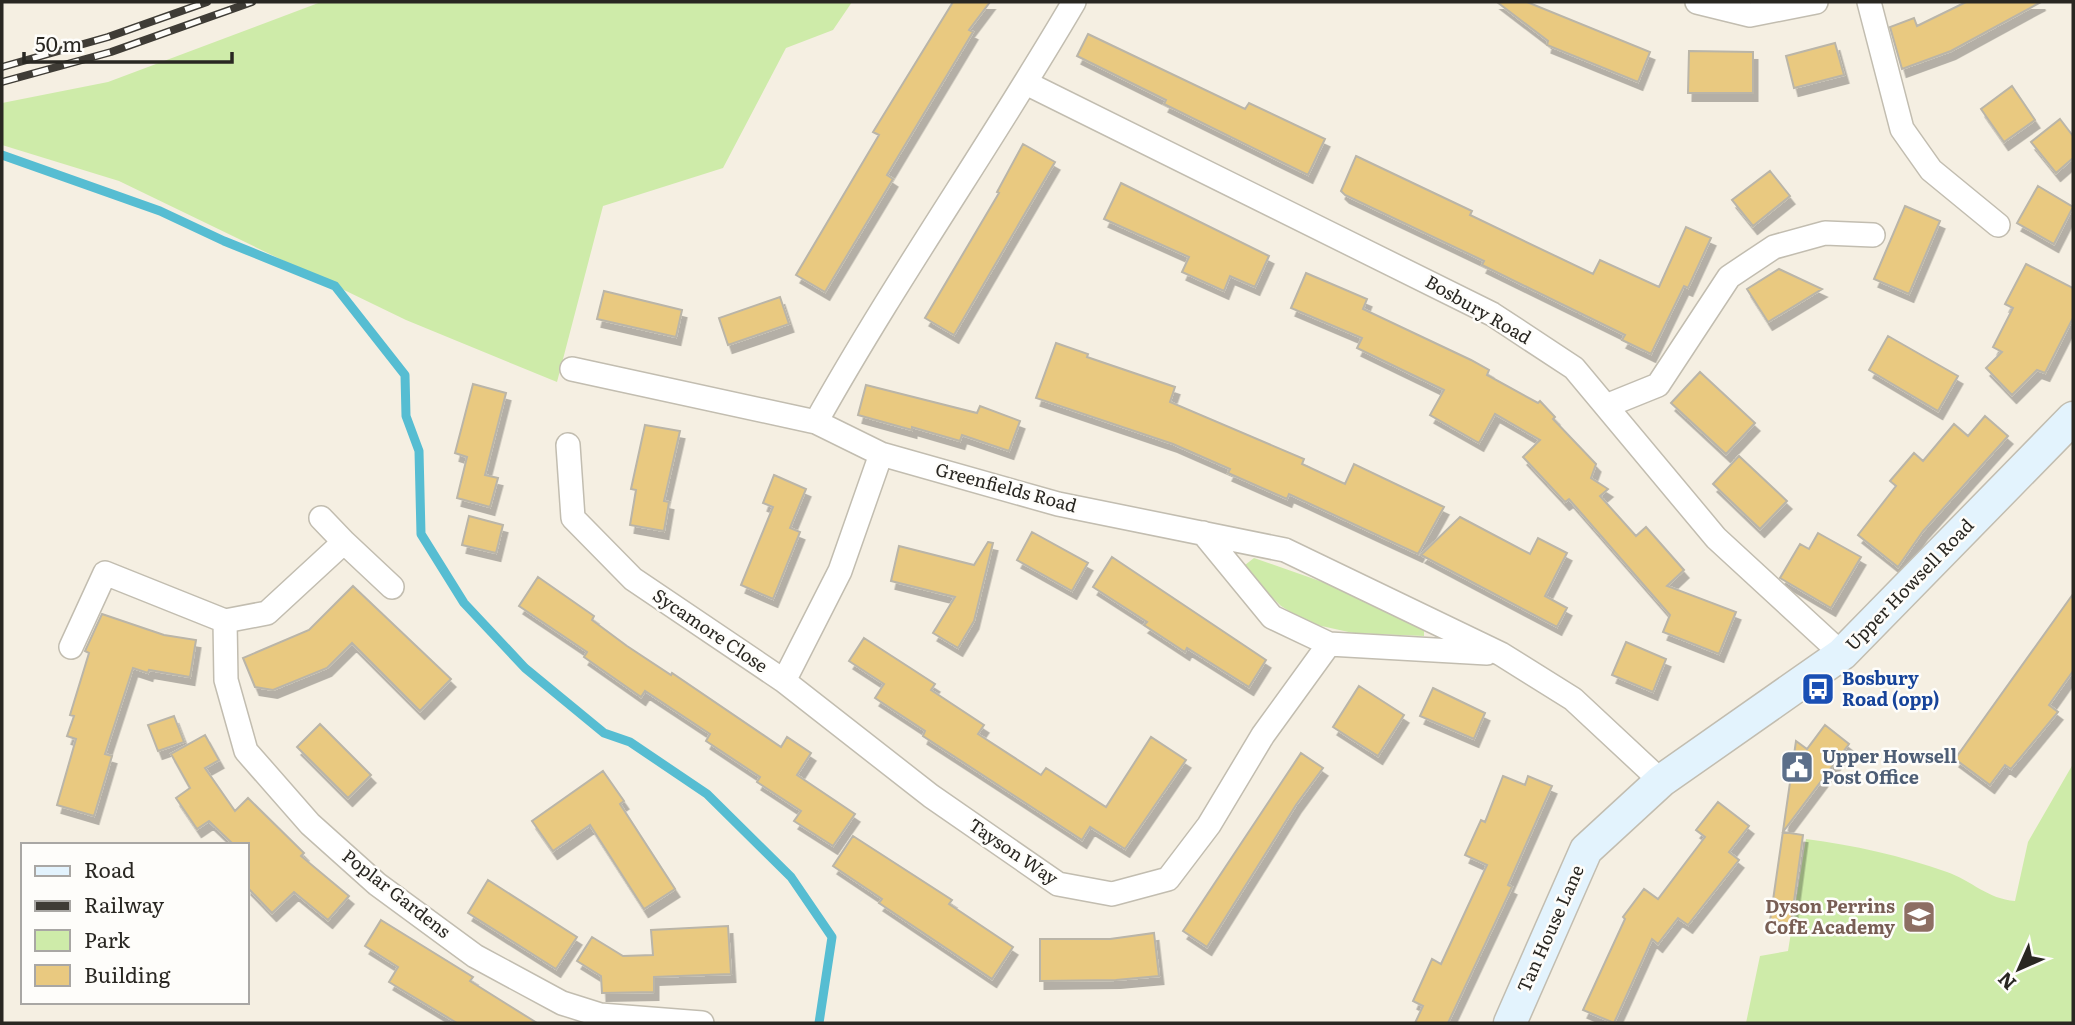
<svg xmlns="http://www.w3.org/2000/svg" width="2075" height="1025" font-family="Literata,serif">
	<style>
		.green { fill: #ceeba9 }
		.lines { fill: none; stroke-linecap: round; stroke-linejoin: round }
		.stream { stroke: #56bdd2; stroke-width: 9 }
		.building { fill: #e9c980; stroke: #bab5a8; stroke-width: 2; filter: url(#shadow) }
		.street-casing { stroke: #c2bdb0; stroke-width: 26 }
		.secondary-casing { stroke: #c2bdb0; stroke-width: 35 }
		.street { stroke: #fff; stroke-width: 23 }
		.secondary { stroke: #e3f3fd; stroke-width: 32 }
		.rail-casing { stroke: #3f3c36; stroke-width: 8 }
		.rail { stroke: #fefdfa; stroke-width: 5; stroke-dasharray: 16; stroke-linecap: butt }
		.labels { text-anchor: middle; stroke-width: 5; stroke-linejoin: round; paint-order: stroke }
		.street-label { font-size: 18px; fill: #292722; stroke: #fefdfa }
		.transit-label { font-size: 18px; font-weight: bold; fill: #164399; stroke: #fefdfa; text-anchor: start }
		.service-label { font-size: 18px; font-weight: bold; fill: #4e5e75; stroke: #fefdfa; text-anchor: start }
		.education-label { font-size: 18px; font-weight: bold; fill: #785e54; stroke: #fefdfa; text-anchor: end }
	</style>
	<defs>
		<filter id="shadow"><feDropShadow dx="4.5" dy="8" stdDeviation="0" flood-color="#0004"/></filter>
	</defs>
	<rect width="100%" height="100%" fill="#f5efe2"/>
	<path class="green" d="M321,2H852L833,30L786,48L723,168L603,206L557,382L406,320L119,181L2,145V103L108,82Z
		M1254,558L1334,586L1424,630V636L1353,633L1308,623L1281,606L1250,576L1245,565Z
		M2073,764V1023H1746L1760,956L1788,951L1806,839C1853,845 1902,856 1947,872C1972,881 1988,899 2015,901L2028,842Z"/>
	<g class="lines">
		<path class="stream" d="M2,155L160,211L224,241L335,286L405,375L406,416L419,451L421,534L464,603L525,668L604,733L630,742L707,794L791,877L832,937L819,1023"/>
	</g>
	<path class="building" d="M953,2H990L969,30L973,32L887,175L893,179L825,292L796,275L879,135L873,132Z
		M1497,2H1527L1650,52L1638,82L1547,45L1548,41Z
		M1966,2H2041L1951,51L1902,69L1890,27L1914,18L1917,26Z
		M1088,34L1245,109L1249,103L1325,139L1308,175L1164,104L1166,100L1077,56Z
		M1835,43L1844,75L1794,88L1786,56Z
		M1689,51L1753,52V93H1688Z
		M2012,86L2035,120L2004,142L1981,109Z
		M2060,119L2073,136V158L2056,173L2031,142Z
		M1023,144L1055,162L954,335L925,318L999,193L997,192Z
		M1356,156L1472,211L1470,215L1593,274L1600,260L1659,287L1686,227L1711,238L1688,288L1684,286L1651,354L1622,340L1625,335L1482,265L1484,261L1345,195L1341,191Z
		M1770,171L1790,196L1753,226L1732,200Z
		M1121,183L1269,256L1255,287L1230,276L1224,291L1182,272L1189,257L1104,219Z
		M2038,186L2073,207L2054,244L2017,223Z
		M1905,206L1940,221L1909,294L1874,279Z
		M2026,264L2073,288V318L2045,373L2037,370L2012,395L1986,368L2002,352L1993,347L2013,308L2005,304Z
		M1779,269L1822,289L1768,322L1747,289Z
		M1306,273L1367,299L1363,309L1471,360L1489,370L1487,375L1538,403L1540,401L1555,417L1553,419L1596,464L1591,478L1608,489L1600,496L1636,536L1646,527L1684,570L1667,586L1736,612L1719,654L1663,632L1670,615L1569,499L1565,502L1523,457L1540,440L1495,414L1479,443L1430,415L1444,390L1357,348L1362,338L1291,308Z
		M604,291L682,310L676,337L597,319Z
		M780,297L789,324L728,345L719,318Z
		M1888,336L1958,376L1938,411L1869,370Z
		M1056,343L1088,354L1087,357L1175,387L1170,402L1304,459L1302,464L1345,484L1354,464L1444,507L1418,554L1289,494L1287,499L1228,473L1230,469L1173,444L1036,398Z
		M1700,372L1755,423L1726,454L1671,403Z
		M473,384L506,393L485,475L498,478L490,507L457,498L467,457L455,453Z
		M866,385L977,413L980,406L1020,421L1009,451L962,435L960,441L912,427V430L858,415Z
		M1985,416L2008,436L1923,531L1898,567L1858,535L1896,486L1890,481L1914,453L1923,461L1954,424L1968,436Z
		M645,425L680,431L664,501L669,502L664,531L630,525L636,490L631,489Z
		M1739,456L1787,501L1760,529L1713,484Z
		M774,475L806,489L790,528L800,532L773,599L741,585L773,507L763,503Z
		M469,516L503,525L496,553L462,545Z
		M1460,517L1530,554L1538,538L1567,553L1545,596L1567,608L1557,627L1421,555Z
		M1032,532L1088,563L1072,591L1017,560Z
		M1818,533L1861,557L1831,608L1780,578L1800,544L1809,549Z
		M988,542L993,543L974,621L958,648L933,633L955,597L891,581L899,546L974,565Z
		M1112,557L1266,660L1249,687L1187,648L1185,652L1144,625L1147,622L1093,587Z
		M538,577L594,616L592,620L627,646L671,675L672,673L781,747L787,737L811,753L797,775L855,814L833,846L794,821L801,811L757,782L760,777L706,741L710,734L645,691L641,697L584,657L587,652L519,606Z
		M353,586L451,679L420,711L352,643L327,668L273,690L255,687L243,658L309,630Z
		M2073,594V671L2049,705L2058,712L2011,769L2005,765L1990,785L1955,759Z
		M102,614L164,635L196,640L190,677L149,670L148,673L133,668L105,754L112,756L94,816L57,805L76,739L67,736L74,716L70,715L89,653L85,651Z
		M864,638L935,684L931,690L984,725L978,734L1041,775L1046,768L1106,807L1151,737L1186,760L1125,849L1090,827L1082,840L923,736L925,731L875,698L884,684L849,661Z
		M1626,642L1666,659L1653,692L1612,675Z
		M1359,686L1404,715L1378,756L1333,727Z
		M1433,688L1485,713L1474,739L1420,716Z
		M174,716L184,742L158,751L148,725Z
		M320,724L371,775L348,798L297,747Z
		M1825,725L1849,744L1783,832L1803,835L1791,924L1770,921L1796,741L1807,749Z
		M205,735L219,760L205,768L235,811L248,798L304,853L301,856L349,896L328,920L294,892L272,913L247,887V845H234L209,821L197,829L176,798L190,788L171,754Z
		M1301,753L1323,768L1296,805L1207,947L1183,931Z
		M603,771L624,801L620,804L675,889L644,909L590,825L553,851L532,821Z
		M1503,776L1525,785L1528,776L1552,786L1508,885L1512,887L1448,1023H1415L1423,1006L1413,1001L1432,959L1441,964L1487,865L1465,855L1481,820L1485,822Z
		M1718,802L1749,826L1729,852L1739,860L1688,925L1678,918L1658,944L1652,939L1614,1023L1583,1010L1625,919L1623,917L1644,889L1658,899L1705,837L1696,830Z
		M853,836L952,900L949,904L1013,947L992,979L879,903L882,899L833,866Z
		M488,880L577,937L556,969L468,913Z
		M381,920L473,977L470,981L537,1023H457L389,982L398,967L365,946Z
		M728,926L731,974L654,977V992L602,993L601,976L577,961L592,937L623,956L653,955L651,930Z
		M1154,933L1159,976L1116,980L1040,981V939H1110Z"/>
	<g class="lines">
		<defs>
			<path id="street" d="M1074,2C991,144 896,279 816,422L881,454L1058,504L1285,550L1501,654L1573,699L1661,781
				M1697,2L1750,15L1816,2
				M1869,2L1902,129L1931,170L1998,225
				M1026,83L1492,314L1574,368L1716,538L1842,654
				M572,369L816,422
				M1606,406L1658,385L1729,277L1774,247L1825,233L1873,235
				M568,445L573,518L633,579L784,681L840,571L881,454
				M321,518L344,542
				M1203,533L1272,617L1329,644L1487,653
				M225,621L267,613L344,542L392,587
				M71,647L105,573L225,621L226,680L246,751L310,824L377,884L475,956L562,1003L600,1015L702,1023
				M784,681L931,796L1058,884L1112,894L1168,879L1209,825L1263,735L1329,644"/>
			<path id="secondary" d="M1510,1023L1586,850L1661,781L1842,654L2073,418"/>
		</defs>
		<use href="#street" class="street-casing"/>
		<use href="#secondary" class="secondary-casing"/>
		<use href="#street" class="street"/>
		<use href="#secondary" class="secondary"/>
		<defs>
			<path id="rail" d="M2,67L108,37L207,2
				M2,82L111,52L252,2"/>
		</defs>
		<use href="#rail" class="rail-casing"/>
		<use href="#rail" class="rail"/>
	</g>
	<defs>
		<symbol id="bus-square" viewBox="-11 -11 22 22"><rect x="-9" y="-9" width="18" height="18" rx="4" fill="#1a4fb4" stroke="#fefdfa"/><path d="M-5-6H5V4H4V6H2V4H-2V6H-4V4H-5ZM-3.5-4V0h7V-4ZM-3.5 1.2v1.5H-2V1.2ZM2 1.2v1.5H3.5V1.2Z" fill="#fff"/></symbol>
		<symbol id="civic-square" viewBox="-11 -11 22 22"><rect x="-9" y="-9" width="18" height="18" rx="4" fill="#5c6f8a" stroke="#fefdfa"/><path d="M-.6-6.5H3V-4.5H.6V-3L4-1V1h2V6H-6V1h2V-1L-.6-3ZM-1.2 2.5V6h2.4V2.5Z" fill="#fff"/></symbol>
		<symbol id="school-square" viewBox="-11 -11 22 22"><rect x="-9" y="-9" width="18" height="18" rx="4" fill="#8d6e63" stroke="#fefdfa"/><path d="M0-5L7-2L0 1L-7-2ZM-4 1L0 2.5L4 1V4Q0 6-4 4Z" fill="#fff"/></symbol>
	</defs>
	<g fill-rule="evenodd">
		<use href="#bus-square" x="1799" y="670" width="38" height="38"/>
		<use href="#civic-square" x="1778" y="748" width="38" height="38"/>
		<use href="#school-square" x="1900" y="898" width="38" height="38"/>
	</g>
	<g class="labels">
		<g class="street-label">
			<text transform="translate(1478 310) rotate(30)" y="6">Bosbury Road</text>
			<text transform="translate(1006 488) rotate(15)" y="6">Greenfields Road</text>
			<text transform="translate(1910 585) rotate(-46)" y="6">Upper Howsell Road</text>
			<text transform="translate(710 631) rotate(34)" y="6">Sycamore Close</text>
			<text transform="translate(1013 852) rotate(34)" y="6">Tayson Way</text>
			<text transform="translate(396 894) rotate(38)" y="6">Poplar Gardens</text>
			<text transform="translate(1551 929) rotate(-66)" y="6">Tan House Lane</text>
		</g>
		<g class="transit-label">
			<text x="1842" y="685">Bosbury<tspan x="1842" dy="21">Road (opp)</tspan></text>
		</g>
		<g class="service-label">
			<text x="1822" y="763">Upper Howsell<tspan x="1822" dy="21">Post Office</tspan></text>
		</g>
		<g class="education-label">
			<text x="1895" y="913">Dyson Perrins<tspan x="1895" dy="21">CofE Academy</tspan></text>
		</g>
	</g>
	<rect width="2075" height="1025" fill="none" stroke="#292722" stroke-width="7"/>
	<rect x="21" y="843" width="228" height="161" fill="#fefdfa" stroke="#a9a7a4" stroke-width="2"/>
	<rect x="35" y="866" width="35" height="10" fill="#e3f3fd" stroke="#a9a7a4" stroke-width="2"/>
	<text x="84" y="878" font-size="21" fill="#292722">Road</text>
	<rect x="35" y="901" width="35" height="10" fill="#3f3c36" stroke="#a9a7a4" stroke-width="2"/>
	<text x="84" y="913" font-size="21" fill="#292722">Railway</text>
	<rect x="35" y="930" width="35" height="21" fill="#ceeba9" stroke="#a9a7a4" stroke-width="2"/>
	<text x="84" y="948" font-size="21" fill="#292722">Park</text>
	<rect x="35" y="965" width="35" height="21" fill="#e9c980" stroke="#a9a7a4" stroke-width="2"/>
	<text x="84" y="983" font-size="21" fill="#292722">Building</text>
	<g transform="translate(2019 969) rotate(225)" stroke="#fefdfa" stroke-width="5" paint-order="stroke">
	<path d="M0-5L12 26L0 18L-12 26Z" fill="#292722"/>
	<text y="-10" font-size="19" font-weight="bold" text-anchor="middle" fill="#292722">N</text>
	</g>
	<path d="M24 52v10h208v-10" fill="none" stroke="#292722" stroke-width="3.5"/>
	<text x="35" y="52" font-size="21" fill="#292722" stroke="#fefdfa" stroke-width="5" paint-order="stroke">50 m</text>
</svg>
